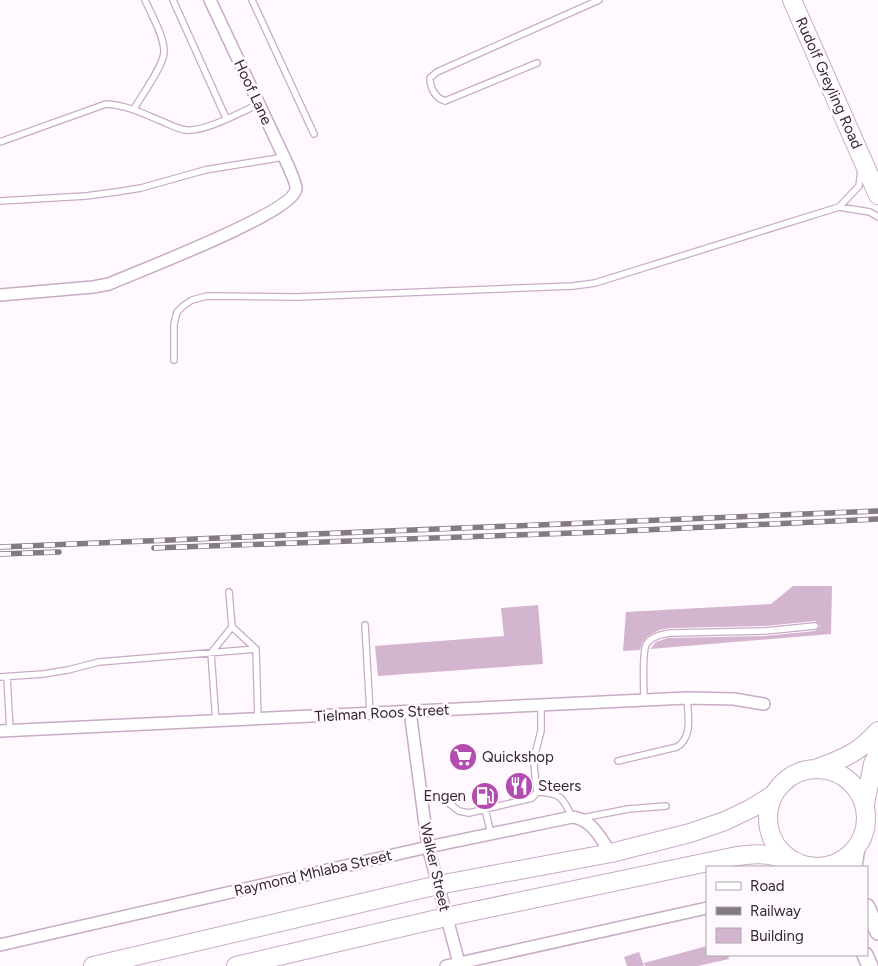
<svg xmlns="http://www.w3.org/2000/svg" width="878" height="966" font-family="Figtree,sans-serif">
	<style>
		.building { fill: #d3b5d0 }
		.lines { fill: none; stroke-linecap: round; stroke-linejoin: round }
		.lane-casing { stroke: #c8abc5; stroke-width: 8 }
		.street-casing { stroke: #c8abc5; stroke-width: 14 }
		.secondary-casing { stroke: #c8abc5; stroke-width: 18 }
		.primary-casing { stroke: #c8abc5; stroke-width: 20 }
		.lane { stroke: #fff; stroke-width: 5.5 }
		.street { stroke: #fff; stroke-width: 11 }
		.secondary { stroke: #fff; stroke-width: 15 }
		.primary { stroke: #fff; stroke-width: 18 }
		.rail-casing { stroke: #847a83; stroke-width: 5.5 }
		.rail { stroke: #fff8fe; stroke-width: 4; stroke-dasharray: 11; stroke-linecap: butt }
		.labels { text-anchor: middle; stroke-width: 5; stroke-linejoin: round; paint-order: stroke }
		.street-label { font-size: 15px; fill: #342833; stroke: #fff8fe }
		.poi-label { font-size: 15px; fill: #342833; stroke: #fff8fe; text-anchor: start }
	</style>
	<rect width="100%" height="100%" fill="#fff8fe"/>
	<path class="building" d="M793,586H832L831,634L650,649L656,642L668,638L765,636L815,631L820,626L818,623L815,621L765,626L671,628L659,630L648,636L642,643L640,650L623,651L626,612L771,604Z
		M538,605L543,664L378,676L375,646L504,636L501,608Z
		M707,946V955H728L729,959L698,966H645L644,963Z
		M639,952L644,966H627L624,957Z"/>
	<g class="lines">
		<defs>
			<path id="lane" d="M173,0L226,118
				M252,0L314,134
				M537,63L445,101C435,98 430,88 430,78L437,72L599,0
				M134,109C141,96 165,64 164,51C164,36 151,14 145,0
				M0,142L106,104C126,105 142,113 161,121C169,124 177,129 186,130C205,132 241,112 259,104
				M0,201L86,196L116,192L141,188L205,170L284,157
				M839,207L859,186L861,170
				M174,360V324L177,312L183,306L192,300L207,296L297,297L573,286L595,283L839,207L870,212L878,217
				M229,592L232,627L256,649L258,719
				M365,625L370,713
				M0,677L43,674L68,670L99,662L256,649
				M7,677L10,731
				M644,700C644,689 642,653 646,645C651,636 662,634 671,633L765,631L815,626
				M216,722L211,653L232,627
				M618,761L677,747C693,737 688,715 687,698
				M420,790L441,797L459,811L469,813L532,798L537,792L534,765L535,754L541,731V705
				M537,792C560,793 562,796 572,817
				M485,809L491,834
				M582,818L628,809L666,806"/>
			<path id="street" d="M0,295L93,287L109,284C136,272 293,213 296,189C297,182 280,149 276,140C254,94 232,47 210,0
				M410,711L428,847L459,963
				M0,731L687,698L734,699L764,704
				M0,945L428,847L572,817C592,819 600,838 611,853
				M446,966L707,908"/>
			<path id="secondary" d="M854,867L857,847
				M867,907L878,932
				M865,955L870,966"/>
			<path id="primary" d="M792,0L878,195
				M818,768C845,758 858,753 878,731
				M768 818a49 49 0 1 1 98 0a49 49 0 1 1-98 0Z
				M865,804L873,764L878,753
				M93,966L438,885L611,853L690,833L725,821L752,808L773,795
				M236,966L446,917L732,857C761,852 769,854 797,862"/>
		</defs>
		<use href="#lane" class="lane-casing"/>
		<use href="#street" class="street-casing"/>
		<use href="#secondary" class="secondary-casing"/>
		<use href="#primary" class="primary-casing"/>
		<use href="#lane" class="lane"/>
		<use href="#street" class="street"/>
		<use href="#secondary" class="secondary"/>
		<use href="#primary" class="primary"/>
		<defs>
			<path id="rail" d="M0,547L878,511
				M154,548L602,532L878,519
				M0,554L59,552"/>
		</defs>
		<use href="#rail" class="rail-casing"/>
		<use href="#rail" class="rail"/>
	</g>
	<defs>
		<symbol id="supermarket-disc" viewBox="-11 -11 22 22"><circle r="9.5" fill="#b34caf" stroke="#fff8fe"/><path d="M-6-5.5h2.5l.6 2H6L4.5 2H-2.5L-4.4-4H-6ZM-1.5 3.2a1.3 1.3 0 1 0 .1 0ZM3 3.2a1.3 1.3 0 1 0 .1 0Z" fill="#fff"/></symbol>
		<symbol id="restaurant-disc" viewBox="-11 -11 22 22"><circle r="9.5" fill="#b34caf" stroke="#fff8fe"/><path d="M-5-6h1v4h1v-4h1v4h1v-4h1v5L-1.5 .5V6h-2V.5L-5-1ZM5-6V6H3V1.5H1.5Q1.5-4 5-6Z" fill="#fff"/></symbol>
		<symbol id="fuel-disc" viewBox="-11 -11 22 22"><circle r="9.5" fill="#b34caf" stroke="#fff8fe"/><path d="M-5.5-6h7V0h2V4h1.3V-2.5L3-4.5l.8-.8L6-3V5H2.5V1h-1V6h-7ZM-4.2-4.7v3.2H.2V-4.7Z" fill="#fff"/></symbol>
	</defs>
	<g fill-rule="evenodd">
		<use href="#supermarket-disc" x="447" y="741" width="32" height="32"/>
		<use href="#restaurant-disc" x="503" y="770" width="32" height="32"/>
		<use href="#fuel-disc" x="469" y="780" width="32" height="32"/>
	</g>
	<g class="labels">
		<g class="street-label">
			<text transform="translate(829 83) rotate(66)" y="5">Rudolf Greyling Road</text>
			<text transform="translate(253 92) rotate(65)" y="5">Hoof Lane</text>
			<text transform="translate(382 713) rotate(-3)" y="5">Tielman Roos Street</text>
			<text transform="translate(435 867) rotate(77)" y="5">Walker Street</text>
			<text transform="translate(313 873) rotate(-13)" y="5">Raymond Mhlaba Street</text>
		</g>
		<g class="poi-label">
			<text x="482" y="762">Quickshop</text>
			<text x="538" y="791">Steers</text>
			<text x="466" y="801" text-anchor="end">Engen</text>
		</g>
	</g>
	<rect x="706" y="866" width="162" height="90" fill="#fff8fe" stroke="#aea5ad"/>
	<rect x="716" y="882" width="25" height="8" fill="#ffffff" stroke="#aea5ad"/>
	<text x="750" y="891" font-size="15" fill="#342833">Road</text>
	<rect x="716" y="907" width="25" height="8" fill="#847a83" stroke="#aea5ad"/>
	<text x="750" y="916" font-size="15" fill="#342833">Railway</text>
	<rect x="716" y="928" width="25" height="15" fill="#d3b5d0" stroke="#aea5ad"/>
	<text x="750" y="941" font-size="15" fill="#342833">Building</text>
</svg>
